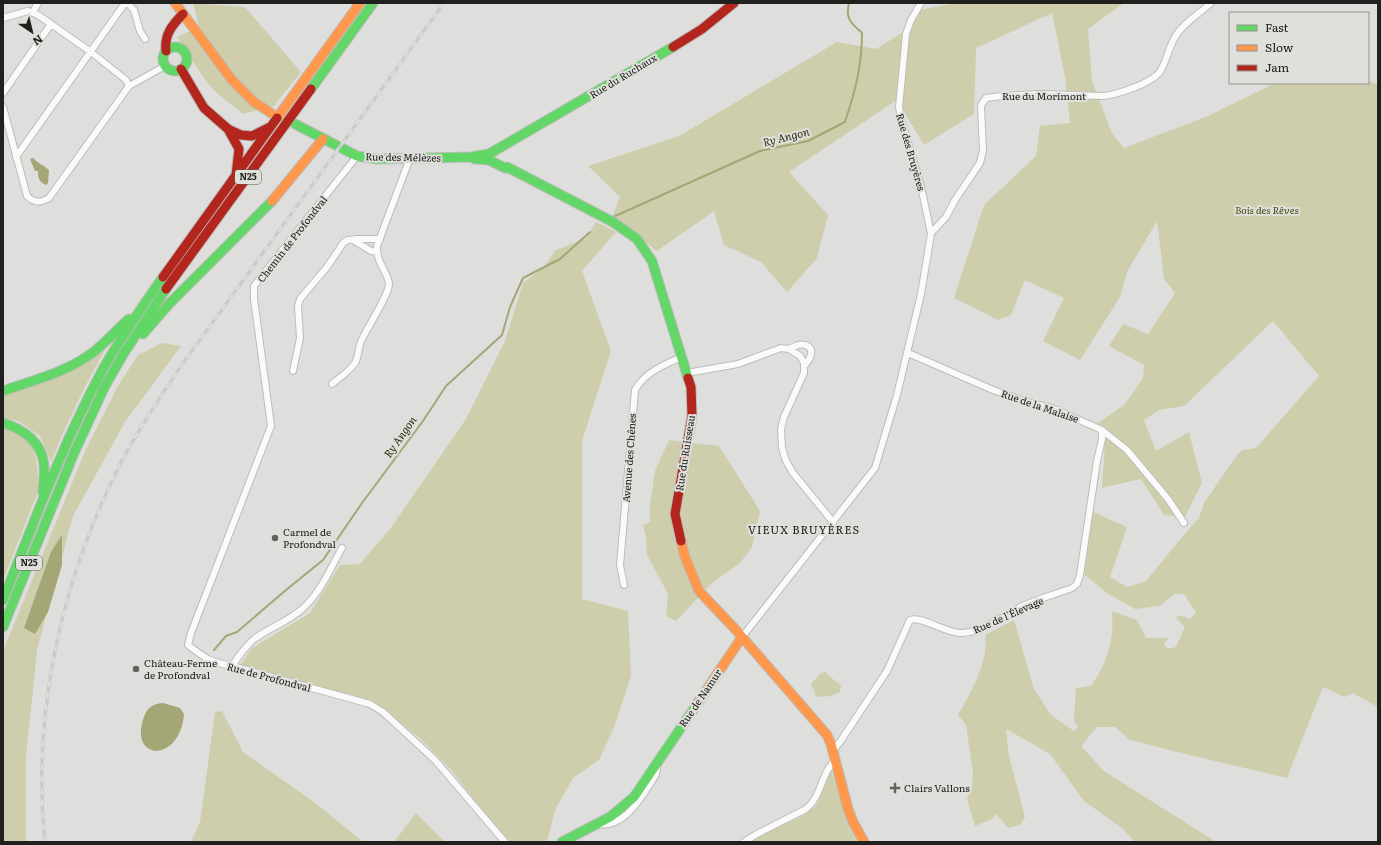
<svg xmlns="http://www.w3.org/2000/svg" width="1381" height="845" font-family="Literata,serif">
	<style>
		.green { fill: #ceceac }
		.water { fill: #a5a675 }
		.lines { fill: none; stroke-linecap: round; stroke-linejoin: round }
		.stream { stroke: #a5a675; stroke-width: 2 }
		.street-casing { stroke: #bcbdba; stroke-width: 8 }
		.fast-casing { stroke: #bcbdba; stroke-width: 11 }
		.slow-casing { stroke: #bcbdba; stroke-width: 11 }
		.jam-casing { stroke: #bcbdba; stroke-width: 11 }
		.street { stroke: #fafafa; stroke-width: 6 }
		.fast { stroke: #63d668; stroke-width: 9 }
		.slow { stroke: #ff974d; stroke-width: 9 }
		.jam { stroke: #b3261e; stroke-width: 9 }
		.rail-casing { stroke: #cbcbcb; stroke-width: 3.5 }
		.rail { stroke: #dfe0db; stroke-width: 2; stroke-dasharray: 6; stroke-linecap: butt }
		.poi-dot { fill: #626360; stroke: #dfe0db; stroke-width: 1.5 }
		.labels { text-anchor: middle; stroke-width: 4; stroke-linejoin: round; paint-order: stroke }
		.shield { fill: #dfe0db; stroke: #595a57; stroke-width: 1 }
		.shield-label { font-size: 9px; font-weight: bold; fill: #20201e }
		.street-label { font-size: 10px; fill: #20201e; stroke: #dfe0db }
		.park-label { font-size: 10px; font-style: italic; fill: #45440e; stroke: #dfe0db }
		.poi-label { font-size: 10px; fill: #20201e; stroke: #dfe0db; text-anchor: start }
		.water-label { font-size: 11px; font-style: italic; fill: #2f2f10; stroke: #dfe0db }
		.neighbourhood-label { font-size: 11px; letter-spacing: 1px; fill: #20201e; stroke: #dfe0db }
	</style>
	<rect width="100%" height="100%" fill="#dedfdc"/>
	<path class="green" d="M193,3L245,7L301,72L274,106L243,114C234,106 223,99 214,90C199,75 190,54 177,37L199,27Z
		M956,3H1124L1088,29L1092,81L1112,133L1124,148L1208,116L1275,83H1368V80L1378,85V707L1353,693L1345,697L1323,687L1287,778L1185,754L1130,740L1115,727H1097L1081,746L1104,771L1216,842H1135L1123,829L1084,801L1050,754L1006,729L1009,756L1025,817L1020,825L1008,828L996,814L992,819L975,826L967,799L972,788L973,773L966,725L958,715C971,692 989,661 985,635L1014,620L1034,689L1051,715L1074,731L1078,726L1074,721L1076,688L1091,686C1102,671 1110,652 1112,633C1113,626 1112,618 1112,611L1137,620L1146,638H1169L1164,644L1167,649L1176,647L1185,627L1176,618L1179,615L1190,619L1196,613L1184,594H1174L1160,606L1135,609L1108,594L1084,574L1093,512L1127,527L1110,577L1127,587L1146,581L1182,537L1199,518L1204,503L1237,455L1243,450L1256,448L1319,376L1273,321L1184,406L1159,410L1144,420L1156,451L1189,432L1202,483L1185,517L1164,515L1141,479L1102,488L1105,442L1097,424L1125,404L1143,378L1144,365L1109,346L1123,324L1148,334L1175,293L1164,279L1157,221L1127,272L1120,297L1080,360L1043,341L1064,298L1025,280L1011,315L998,320L954,298L984,205L1036,156L1040,126L1070,123L1065,77L1052,13L976,48L974,114L924,145L897,100L789,172L828,215L817,258L787,292L761,262L724,245L714,211L657,251L612,218L620,197L588,166L679,136L837,42L876,49L905,31L920,10Z
		M596,222L616,232L582,271L611,351L582,441V599L628,611L631,676L615,725L599,760L573,778L555,810L548,839L543,842H508L451,770L422,740L373,701L240,665L252,648L310,613L340,565L360,564L390,529L466,419L505,341L523,283L543,268L556,250L586,238Z
		M162,343L181,346L125,422L73,516L37,650L26,757V842H3V651L86,449L118,386L138,355Z
		M106,348C85,385 67,422 51,462L40,436L18,421L3,418V396Z
		M3,429H11L31,444L36,457L39,489L3,580Z
		M669,440L719,446L760,511L752,547L740,563L712,583L676,621L666,616L668,594L647,555L646,537L643,525L650,522V504L655,471Z
		M826,672C831,679 835,680 841,685L840,692C833,696 823,698 816,696L811,684L821,673Z
		M222,711L243,752L314,802L363,842H191L200,822L215,712Z
		M830,766L849,827L857,842H749L781,825L801,817L816,806L828,779Z
		M416,813L445,842H394Z"/>
	<path class="water" d="M33,158C39,164 43,165 49,170L48,183L46,185C39,182 38,178 38,171H35L30,159Z
		M62,535V565L48,612L35,634L24,628L51,552Z
		M163,703L180,708L184,714C180,763 130,761 143,720C146,709 151,704 163,703Z"/>
	<g class="lines">
		<path class="stream" d="M613,217L760,151L808,141L845,122C855,92 862,66 862,33C851,23 845,19 849,3
			M214,650L226,636L237,632L286,590L323,560L362,503L423,421L446,386L502,335L510,307L523,278L560,259L590,232"/>
		<defs>
			<path id="street" d="M127,3L134,10L140,31L145,39
				M33,12L38,3
				M3,18L28,11L38,15L91,52L126,80L129,86
				M3,93L51,24
				M3,107L27,196C34,203 40,203 49,198L129,86L165,66
				M357,156L254,286V299L271,426L191,633L188,645C206,659 210,662 232,666L370,704L383,712L435,760L505,842
				M16,157L125,3
				M931,233L946,217L955,200L980,163L983,150L981,107L982,104L986,98L1002,96L1038,94L1104,96C1118,94 1154,83 1161,70C1168,58 1168,47 1177,34C1185,22 1200,13 1211,3
				M353,240L371,251L377,252
				M789,349C793,347 800,343 805,345C817,348 809,361 804,366
				M908,353L993,390L1027,402L1052,408L1102,430L1127,450L1168,499L1184,523
				M293,371L300,338L298,306L300,299L327,267L344,242L348,240L358,239H380
				M687,373L738,364L781,348L789,349L800,356L804,363V373L784,417L781,429L782,448L786,461L793,473L833,522
				M332,384C339,378 350,371 355,363C359,356 358,347 362,339C367,328 389,295 389,284C388,272 376,263 377,246L410,158
				M624,585L620,565L635,390C644,373 665,364 682,357
				M742,637L875,468L897,395L921,294L931,234L921,186L902,123L899,107L906,34L911,20L921,3
				M232,666C238,657 244,648 253,640C268,628 288,622 302,609C320,594 330,569 342,548
				M833,750L840,742L887,671L910,620C920,615 947,634 962,633C985,632 1003,615 1023,606C1038,599 1056,594 1072,588L1077,584L1080,575L1097,461L1102,439V430
				M598,824C620,828 636,806 646,790C649,785 654,779 656,774C657,771 657,767 657,764
				M744,842L755,835L806,809C823,795 820,773 836,760"/>
			<path id="fast" d="M163 59a12 12 0 1 1 24 0a12 12 0 1 1-24 0Z
				M311,89L373,3
				M295,124L357,156L377,159L471,157L489,154L673,47
				M471,157L475,159L489,160L505,168L507,167L613,222L637,239L652,261L688,378
				M143,334L170,303L272,201
				M3,391C31,381 63,373 88,356C103,346 115,331 129,319
				M3,423C23,429 42,442 44,465C45,474 43,484 43,493
				M3,600C34,522 63,443 103,369C121,337 142,307 163,277
				M3,627L74,453L105,386L124,353L166,289
				M562,842L610,817L634,797L699,701"/>
			<path id="slow" d="M175,3L232,80L254,102L271,113
				M277,118L360,3
				M272,201L323,139
				M681,541L685,557L699,591L736,630L827,735L831,744L848,809L853,822L864,842
				M699,701L742,637"/>
			<path id="jam" d="M673,47L702,29L734,3
				M166,51C164,35 172,25 183,14
				M181,69L204,108L228,129L241,135L252,136L270,127
				M228,129L239,149L236,175
				M163,277L277,118
				M166,289L311,89
				M681,541L675,514L692,416L691,387L688,378"/>
		</defs>
		<use href="#street" class="street-casing"/>
		<use href="#fast" class="fast-casing"/>
		<use href="#slow" class="slow-casing"/>
		<use href="#jam" class="jam-casing"/>
		<use href="#street" class="street"/>
		<use href="#fast" class="fast"/>
		<use href="#slow" class="slow"/>
		<use href="#jam" class="jam"/>
		<defs>
			<path id="rail" d="M45,842C32,720 59,593 111,483C130,441 156,404 181,366L444,3"/>
		</defs>
		<use href="#rail" class="rail-casing"/>
		<use href="#rail" class="rail"/>
	</g>
	<g class="poi-dot">
		<circle cx="275" cy="538" r="4"/>
		<circle cx="136" cy="669" r="4"/>
		<path d="M893 782h4v4h4v4h-4v4h-4v-4h-4v-4h4z"/>
	</g>
	<g class="labels">
		<g class="shield">
			<rect x="235" y="170" width="26" height="14" rx="3"/>
			<rect x="16" y="556" width="26" height="14" rx="3"/>
		</g>
		<g class="shield-label">
			<text x="248" y="180">N25</text>
			<text x="29" y="566">N25</text>
		</g>
		<g class="street-label">
			<text transform="translate(623 76) rotate(-31)" y="4">Rue du Ruchaux</text>
			<text x="1044" y="100">Rue du Morimont</text>
			<text transform="translate(911 152) rotate(74)" y="4">Rue des Bruyères</text>
			<text transform="translate(403 157) rotate(1)" y="4">Rue des Mélèzes</text>
			<text transform="translate(292 239) rotate(-52)" y="4">Chemin de Profondval</text>
			<text transform="translate(1040 406) rotate(19)" y="4">Rue de la Malaise</text>
			<text transform="translate(685 453) rotate(-81)" y="4">Rue du Ruisseau</text>
			<text transform="translate(629 458) rotate(-86)" y="4">Avenue des Chênes</text>
			<text transform="translate(1008 615) rotate(-24)" y="4">Rue de l'Élevage</text>
			<text transform="translate(269 677) rotate(15)" y="4">Rue de Profondval</text>
			<text transform="translate(700 698) rotate(-56)" y="4">Rue de Namur</text>
		</g>
		<g class="park-label">
			<text x="1267" y="214">Bois des Rêves</text>
		</g>
		<g class="poi-label">
			<text x="283" y="536">Carmel de<tspan x="283" dy="12">Profondval</tspan></text>
			<text x="144" y="667">Château-Ferme<tspan x="144" dy="12">de Profondval</tspan></text>
			<text x="904" y="792">Clairs Vallons</text>
		</g>
		<g class="water-label">
			<text transform="translate(786 137) rotate(-14)" y="4">Ry Angon</text>
			<text transform="translate(400 437) rotate(-55)" y="4">Ry Angon</text>
		</g>
		<g class="neighbourhood-label">
			<text x="804" y="534">VIEUX BRUYÈRES</text>
		</g>
	</g>
	<rect width="1381" height="845" fill="none" stroke="#20201e" stroke-width="8"/>
	<rect x="1229" y="12" width="140" height="72" fill="#dfe0db" stroke="#93938f"/>
	<rect x="1237" y="25" width="20" height="6" fill="#63d668" stroke="#93938f"/>
	<text x="1265" y="32" font-size="12" fill="#20201e">Fast</text>
	<rect x="1237" y="45" width="20" height="6" fill="#ff974d" stroke="#93938f"/>
	<text x="1265" y="52" font-size="12" fill="#20201e">Slow</text>
	<rect x="1237" y="65" width="20" height="6" fill="#b3261e" stroke="#93938f"/>
	<text x="1265" y="72" font-size="12" fill="#20201e">Jam</text>
	<g transform="translate(32 32) rotate(145)" stroke="#dfe0db" stroke-width="3" paint-order="stroke">
	<path d="M0-3L7 15L0 10L-7 15Z" fill="#20201e"/>
	<text y="-6" font-size="11" font-weight="bold" text-anchor="middle" fill="#20201e">N</text>
	</g>
</svg>
